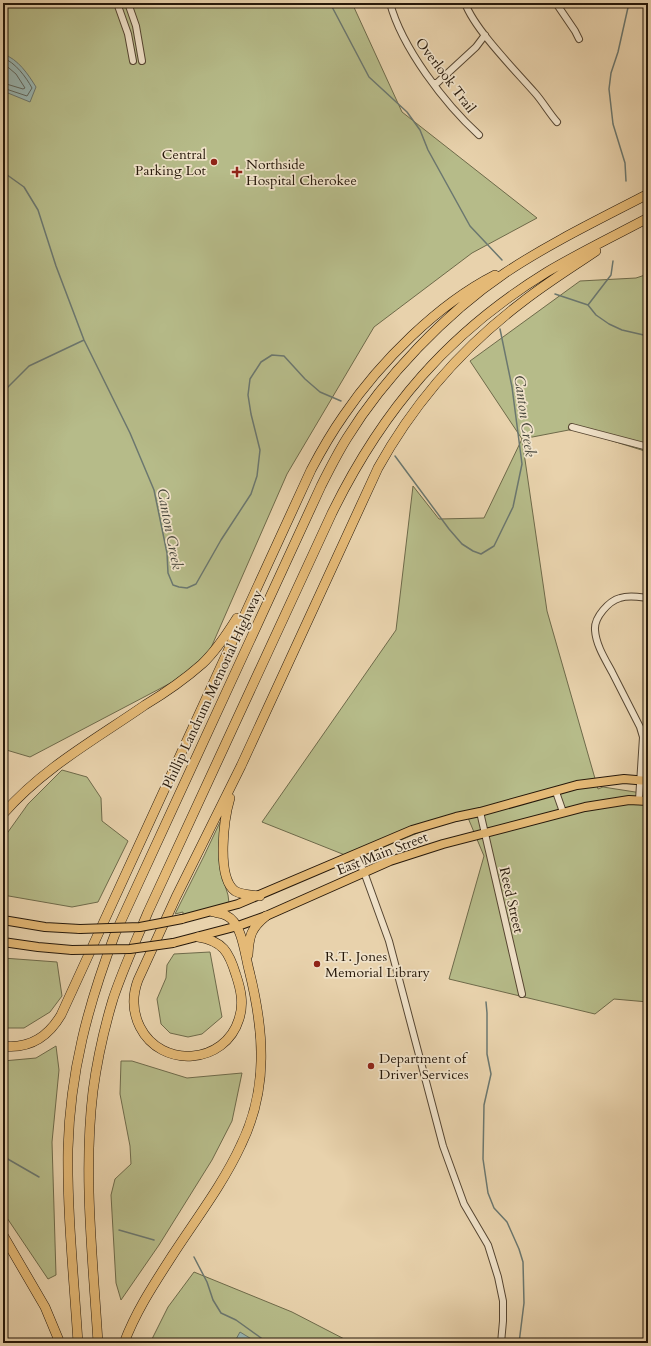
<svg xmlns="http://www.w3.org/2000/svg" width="651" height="1346" font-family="Cardo,serif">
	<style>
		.green { fill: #b6bb89; stroke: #6e6a4a }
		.water { fill: #99b6b2; stroke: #6b776f }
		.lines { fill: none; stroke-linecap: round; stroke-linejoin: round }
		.shore { stroke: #60675e; stroke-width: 1 }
		.stream { stroke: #6b776f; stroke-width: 1.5 }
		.minor-casing { stroke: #564632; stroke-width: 8 }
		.major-casing { stroke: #26180a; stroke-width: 10 }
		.highway-casing { stroke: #26180a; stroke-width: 10 }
		.minor { stroke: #f0e2c9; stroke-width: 6 }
		.major { stroke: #e4b976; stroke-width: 8 }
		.highway { stroke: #e4b976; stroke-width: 9 }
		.major-bridge-casing { stroke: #26180a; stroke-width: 10; stroke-linecap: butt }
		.major-bridge { stroke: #e4b976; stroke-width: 8 }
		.poi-dot { fill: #8f2418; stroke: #f0e2c9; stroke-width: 1.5 }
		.labels { text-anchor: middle; stroke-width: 3.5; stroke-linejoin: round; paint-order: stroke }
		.street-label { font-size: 14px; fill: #26180a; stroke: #f0e2c9 }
		.poi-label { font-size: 14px; fill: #26180a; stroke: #f0e2c9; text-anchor: start }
		.water-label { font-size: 15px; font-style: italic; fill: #48473c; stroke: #f0e2c9 }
	</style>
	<rect width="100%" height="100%" fill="#e8d2ac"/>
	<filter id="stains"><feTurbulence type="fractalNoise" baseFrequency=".005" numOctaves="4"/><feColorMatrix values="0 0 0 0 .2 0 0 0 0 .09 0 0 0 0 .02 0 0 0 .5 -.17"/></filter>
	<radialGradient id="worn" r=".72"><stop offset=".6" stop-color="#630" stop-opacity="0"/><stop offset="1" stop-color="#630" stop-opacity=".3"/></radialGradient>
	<path class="green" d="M3,3H352L402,112L537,218L472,253L374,327L287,474L203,666L30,757L3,749Z
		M648,274V452L574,429L522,439L547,611L598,789L603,787L648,794V1002L614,999L595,1014L449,979L484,856L466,813L355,859L262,822L396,630L413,486L439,519L484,518L522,439L470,361L580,281L636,278Z
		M62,770L87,777L101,798L102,821L128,841L98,902L72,907L3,895V839L28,804Z
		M221,820L223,879L228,895L229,903L183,915V912L175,914L204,856Z
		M210,952L222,1017L202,1034L188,1037L170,1033L161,1024L157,999L166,978L167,965L174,954Z
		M3,958L57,962L62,996L50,1012L24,1028H3Z
		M56,1046L59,1070L52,1142L56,1275L48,1279L3,1212V1061L36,1058Z
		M121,1061H132L187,1078L242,1073L232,1121L212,1160L159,1245L121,1300L116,1283L111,1195L115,1179L131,1164L130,1146L120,1094Z
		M194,1272L292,1312L352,1343H150L168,1307Z"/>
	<path class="water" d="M3,54C18,59 28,74 36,87L30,102L3,91Z
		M240,1332L258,1343H240L235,1341Z"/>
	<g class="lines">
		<path class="shore" d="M3,58C15,62 26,77 32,88L27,96L3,88
			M3,63L16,74L25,88L23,89L3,83"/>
		<path class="stream" d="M330,3L369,77L407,112L420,130L428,150L470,226L502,260
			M3,172L24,187L38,210L56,266L84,340L130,433L154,490L167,553L168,573L173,585L179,587L187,588L196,584L221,540L251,494L257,476L260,450L251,414L248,395L250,379L261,362L272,355L284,356L305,379L320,392L341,401
			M626,181L625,163L613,124L609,89L611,73L618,52L629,3
			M555,294L588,305L596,315L609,324L622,330L648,336
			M588,305L611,275L613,261
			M3,392L29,366L84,340
			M395,456L449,529L462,544L473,551L481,554L494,546L513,507L522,464L512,387L500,329
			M486,1002L487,1013V1054L491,1074L484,1105L483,1159L488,1193L494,1208L507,1222L519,1249L523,1262L524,1303L519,1343
			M6,1158L39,1177
			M119,1230L154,1240
			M194,1257L207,1282L213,1300L221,1313L236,1320L268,1343"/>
		<defs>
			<path id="minor" d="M117,3L128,34L133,61
				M128,3L136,26L142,61
				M390,3C402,48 445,104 479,135
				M465,3C475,30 515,70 535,93C543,102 549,113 557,122
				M556,3L575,31L579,39
				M434,83H437L476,47L485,35
				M572,427L648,447
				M556,792L563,812
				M639,800L643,737L640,727C631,709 621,690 612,672C605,659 596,645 595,630C594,617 609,601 620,598C629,595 639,597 648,598
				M480,812L522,994
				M355,854L364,872L389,941L443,1146L464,1204L488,1245L498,1277L503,1301V1321L501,1343"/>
			<path id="major" d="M182,919L238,904L412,830L456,817L480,812L577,785L624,779L648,781
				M3,920L45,927L80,929
				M3,942L38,947L72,950
				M173,943L238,926L266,916L390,861L443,844L585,807L629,800L648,801"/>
			<path id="highway" d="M230,798C224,818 216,877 235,891C242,895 252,895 260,896
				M3,814C43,768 96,739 145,705C165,693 185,679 202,664C216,651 227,634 237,618
				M198,937C223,941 229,952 236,975C241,990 244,1004 239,1019C225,1065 161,1069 140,1027C132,1011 132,996 138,980L176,897L241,766L378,468C414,403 462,348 521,303C545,284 571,268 596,251
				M248,955C249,936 251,928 266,916
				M3,1046C29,1049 48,1037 61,1015L311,470C321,451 332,432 344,415C380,362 438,304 495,275
				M3,1235L45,1307L60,1343
				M78,1343C74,1279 67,1213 68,1149C70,1072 88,1005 115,934L321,486C329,470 337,454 347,438C384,378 446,313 505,273C550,243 600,219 648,194
				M98,1343C93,1260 83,1174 93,1091C97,1061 104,1029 113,999C123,969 136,941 148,912L332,513C383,409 448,333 547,272C579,253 614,236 648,218
				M124,1343C136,1311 154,1284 172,1256C196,1219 223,1184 241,1145C269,1088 264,1030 249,970C245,955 242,923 227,916C223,913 217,913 213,912"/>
		</defs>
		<use href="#minor" class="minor-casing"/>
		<use href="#major" class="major-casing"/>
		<use href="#highway" class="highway-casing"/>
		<use href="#minor" class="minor"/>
		<use href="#major" class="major"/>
		<use href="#highway" class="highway"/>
		<defs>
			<path id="major-bridge" d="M80,929L140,927L182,919
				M72,950L130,949L173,943"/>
		</defs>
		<use href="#major-bridge" class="major-bridge-casing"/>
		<use href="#major-bridge" class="major-bridge"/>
	</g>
	<g class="poi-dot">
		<circle cx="214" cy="162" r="4"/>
		<path d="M235 166h4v4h4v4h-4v4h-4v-4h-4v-4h4z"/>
		<circle cx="317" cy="964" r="4"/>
		<circle cx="371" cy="1066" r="4"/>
	</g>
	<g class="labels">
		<g class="street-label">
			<text transform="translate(446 75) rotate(53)" y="5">Overlook Trail</text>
			<text transform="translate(212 689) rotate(-65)" y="5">Phillip Landrum Memorial Highway</text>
			<text transform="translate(382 853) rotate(-21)" y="5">East Main Street</text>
			<text transform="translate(512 900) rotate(77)" y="5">Reed Street</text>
		</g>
		<g class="poi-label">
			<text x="206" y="159" text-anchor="end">Central<tspan x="206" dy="16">Parking Lot</tspan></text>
			<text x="246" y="169">Northside<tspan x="246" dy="16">Hospital Cherokee</tspan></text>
			<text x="325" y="961">R.T. Jones<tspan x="325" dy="16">Memorial Library</tspan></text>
			<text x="379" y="1063">Department of<tspan x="379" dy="16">Driver Services</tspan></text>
		</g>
		<g class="water-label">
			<text transform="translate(525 416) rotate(82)" y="5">Canton Creek</text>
			<text transform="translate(170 529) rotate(79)" y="5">Canton Creek</text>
		</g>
	</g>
	<rect width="651" height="1346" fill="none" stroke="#e8d2ac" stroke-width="16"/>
	<rect x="4" y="4" width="643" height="1338" fill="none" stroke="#26180a" stroke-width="2"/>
	<rect x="8" y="8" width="635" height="1330" fill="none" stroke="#26180a"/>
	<rect width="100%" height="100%" filter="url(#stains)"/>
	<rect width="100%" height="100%" fill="url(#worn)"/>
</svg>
